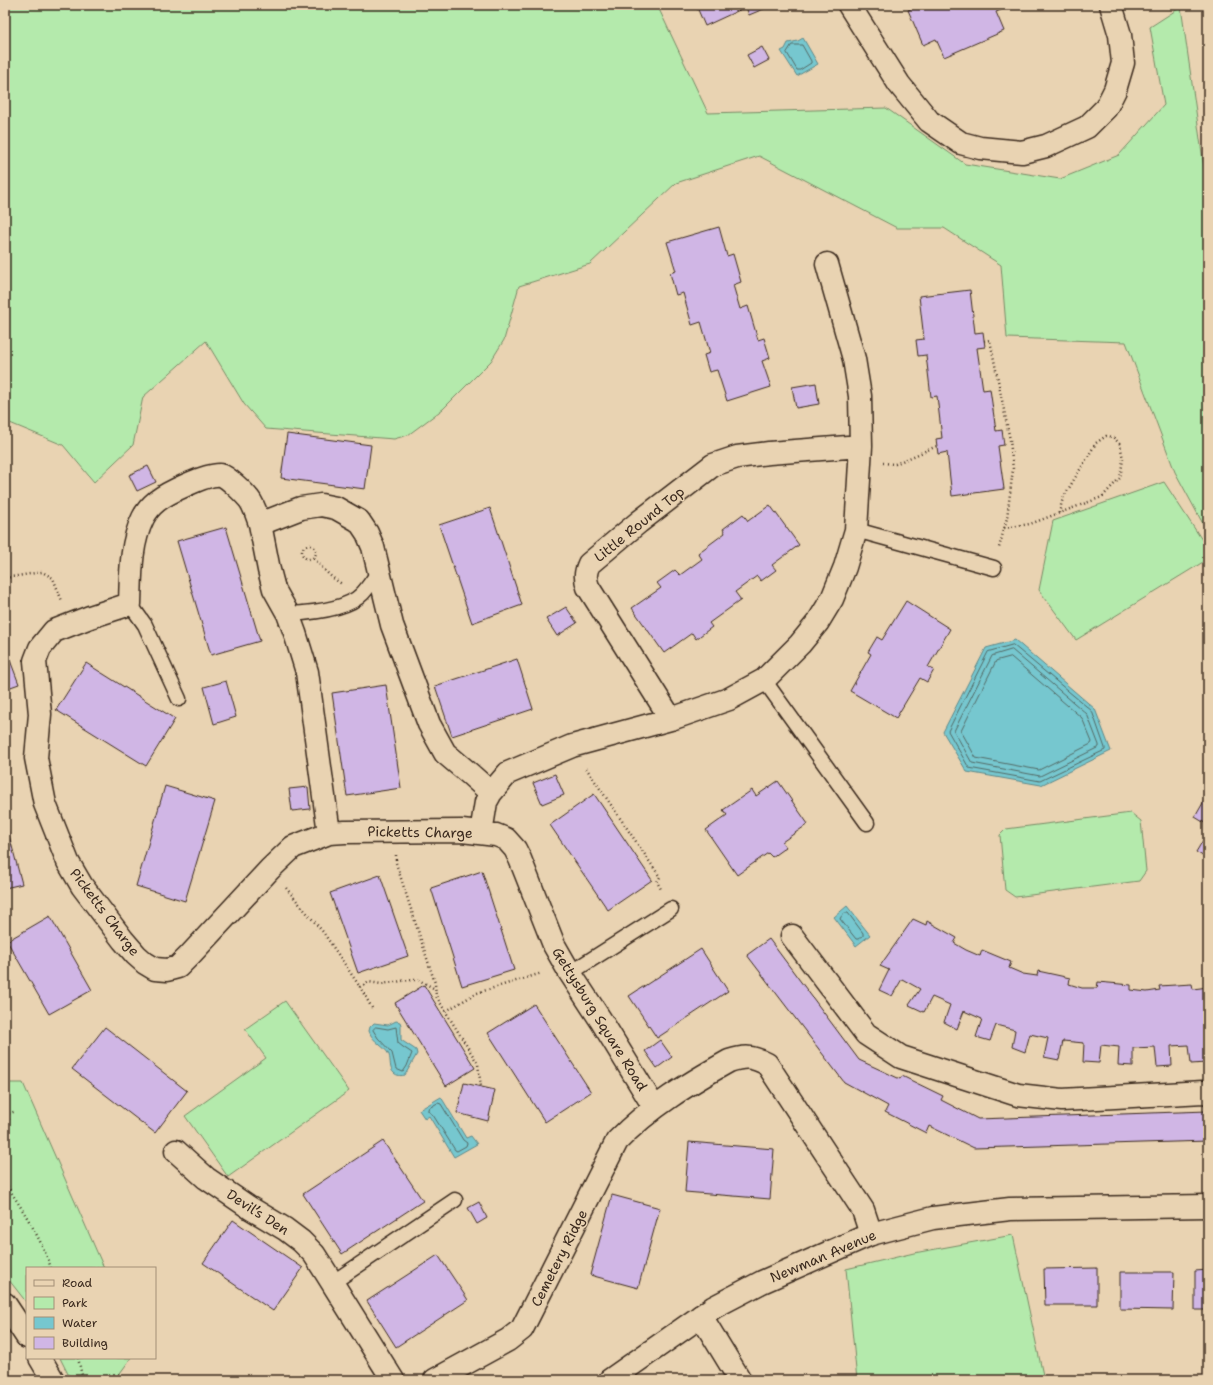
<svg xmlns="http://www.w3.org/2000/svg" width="1213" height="1385" font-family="'Shantell Sans',sans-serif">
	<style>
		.green { fill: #b4eaac; stroke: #788a65 }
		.water { fill: #76c7cf; stroke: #5e8888 }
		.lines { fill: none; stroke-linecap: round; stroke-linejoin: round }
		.shore { stroke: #536965; stroke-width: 1 }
		.building { fill: #d0b6e5; stroke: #3b2a1e }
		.service-casing { stroke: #3b2a1e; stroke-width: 17 }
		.minor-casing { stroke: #3b2a1e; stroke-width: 25 }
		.tertiary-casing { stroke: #3b2a1e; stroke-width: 25 }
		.path { stroke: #3b2a1e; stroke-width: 2.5; stroke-dasharray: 1 3; stroke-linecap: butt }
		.service { stroke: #e9d3b2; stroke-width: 14 }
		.minor { stroke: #e9d3b2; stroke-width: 22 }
		.tertiary { stroke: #e9d3b2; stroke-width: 22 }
		.labels { text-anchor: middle; stroke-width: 3; stroke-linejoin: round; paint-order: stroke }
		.street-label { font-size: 14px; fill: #3b2a1e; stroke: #e9d3b2 }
	</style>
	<rect width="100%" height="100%" fill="#e9d3b2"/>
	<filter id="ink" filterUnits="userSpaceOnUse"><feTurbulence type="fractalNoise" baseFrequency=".025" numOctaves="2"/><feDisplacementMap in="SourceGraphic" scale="8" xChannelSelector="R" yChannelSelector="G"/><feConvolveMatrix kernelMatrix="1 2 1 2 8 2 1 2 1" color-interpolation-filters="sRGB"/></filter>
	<g filter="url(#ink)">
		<path class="green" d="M5,5H656L658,7L708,113L886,108L965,164L1060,179L1119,155L1164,105L1150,27L1181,7L1208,195V533L1175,472L1126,342L1007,338L1001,265L944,228H897L759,156L676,183L590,264L519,286L504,340L491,361L443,409L408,435L394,439L266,429L244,404L206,341L143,397L133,445L94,482L63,445L5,421Z
			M1164,482L1208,549V559L1076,640L1039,590L1053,521Z
			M1131,813L1141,821L1146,871L1139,881L1015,897L1005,890L1000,835L1006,829Z
			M285,1001L349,1091L228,1177L185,1116L266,1058L245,1029Z
			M5,1083H23L104,1268H27V1303L5,1275Z
			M1013,1235L1044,1380H857L846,1269L914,1253Z
			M60,1358H131L115,1380H71Z"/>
		<path class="water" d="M803,38L818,64L797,76L781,51L785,49L788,43L798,41Z
			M1015,640L1095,709L1111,751L1041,785L967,772L943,732L986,648Z
			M847,906L870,935L856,946L834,917Z
			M396,1021L400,1022L401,1025V1040L416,1050L417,1054L405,1075C402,1076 397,1076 394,1073C389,1069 391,1061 389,1055C385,1046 373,1043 369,1031L370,1027L374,1023L388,1025Z
			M441,1097L466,1138L471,1136L477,1144L454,1157L429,1116L425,1119L419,1110Z"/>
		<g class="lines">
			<path class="shore" d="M792,45H802L811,61V63L800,70H797L787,53Z
				M1013,645L1092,711L1105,748V750L1040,781L969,768L948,731L988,652Z
				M1012,650L1087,714L1099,745V747L1040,776L972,763L954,731L992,656Z
				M1011,657L1082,718L1092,742L1091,744L1039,770L976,758L961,731L996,661Z
				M845,913H848L863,933V936L858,939H856L840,919L841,917Z
				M376,1027L388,1029L396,1027L398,1043L403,1047L412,1053L407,1066L403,1072L396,1069L392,1053L378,1038L373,1030Z
				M438,1103L441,1104L463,1140L467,1143L466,1146L457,1151L455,1150L433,1115L428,1111V1109Z"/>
		</g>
		<path class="building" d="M696,5H773L749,15L746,7L705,26Z
			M920,5H1008V7L996,12L1004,31L944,57L936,39L923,45L908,10Z
			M762,47L769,60L754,68L747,55Z
			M719,227L727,256L733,254L741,282L733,285L740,309L748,306L758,340L764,338L770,358L762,361L771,387L727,401L717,370L709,372L704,355L710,353L701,322L692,325L683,293L676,295L670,273L676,271L667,242Z
			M970,290L975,333L983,332L985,347L977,348L983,390L990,389L996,431L1002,430L1004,445L998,446L1004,489L952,496L947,452L938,454L936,439L942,438L937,396L931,397L926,355L918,356L916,340L924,339L919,296Z
			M816,383L819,404L796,408L792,387Z
			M287,434L371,445L365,489L281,478Z
			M148,466L156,482L137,491L129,475Z
			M770,505L799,545L772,565L776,570L761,581L757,576L735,592L741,600L709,623L712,627L696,639L692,633L664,653L632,608L661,588L657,583L675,570L680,575L702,559L698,553L725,533L723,529L743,514L748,521Z
			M490,508L522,605L472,623L439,525Z
			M226,527L260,641L211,655L177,541Z
			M906,601L950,629L928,667L934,670L927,682L920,678L896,718L850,691L871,654L868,652L877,637L882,640Z
			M566,607L577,623L557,636L546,619Z
			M5,647L19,684L5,689Z
			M517,659L533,709L452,736L435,686Z
			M86,663L175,719L146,766L56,710Z
			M226,681L236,717L214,724L204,687Z
			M386,685L401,788L347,796L332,693Z
			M555,774L564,795L542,804L533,783Z
			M778,781L808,824L782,842L786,847L772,857L768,853L737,875L706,830L727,815L723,810L752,790L756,796Z
			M165,786L215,801L185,901L136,886Z
			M308,787L310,809L292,811L289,789Z
			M594,794L652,880L608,910L550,825Z
			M1208,794V825L1195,817Z
			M5,820L22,884L5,888Z
			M1208,832V859L1196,852Z
			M482,871L514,970L462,986L431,888Z
			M380,875L408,956L358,973L330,893Z
			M50,916L92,990L49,1014L7,941Z
			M913,919L926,925L927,921L957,938L954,943L966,950L980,956L982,950L1011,962L1009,968L1023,974L1037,976L1038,971L1070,978L1069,984L1082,988H1097L1098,982L1131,985V990L1147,992L1160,990L1159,986L1192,984L1193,989L1208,987V1044L1205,1045L1206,1063L1191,1064L1189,1045L1171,1046L1172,1066L1157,1067L1155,1047L1133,1048V1066L1118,1065L1119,1047L1101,1045L1099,1063L1083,1062L1084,1043L1063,1041L1059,1060L1044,1057L1048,1038L1030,1034L1025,1052L1012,1047L1015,1030L996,1025L990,1041L976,1037L982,1019L964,1011L957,1029L944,1022L950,1005L932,997L924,1012L909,1005L920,989L902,979L892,996L879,990L889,970L880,966Z
			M769,939L859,1060L900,1079L902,1076L943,1096L941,1100L978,1119L1208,1111V1141L974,1148L929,1126L926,1133L885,1112L888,1106L844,1082L747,955Z
			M701,949L728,991L657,1038L629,996Z
			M424,985L475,1068L446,1086L395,1003Z
			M534,1004L591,1092L545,1122L488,1033Z
			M105,1027L187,1091L155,1133L72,1069Z
			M660,1040L672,1057L657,1068L645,1051Z
			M464,1083L495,1090L488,1121L457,1113Z
			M383,1141L423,1201L342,1254L303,1194Z
			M689,1142L774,1149L770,1199L685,1192Z
			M612,1195L660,1208L638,1288L590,1275Z
			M479,1202L487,1218L477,1224L468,1208Z
			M233,1220L303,1268L273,1311L203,1263Z
			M438,1255L468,1300L396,1347L367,1301Z
			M1097,1268V1305H1045L1044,1269Z
			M1208,1270V1310H1195V1271Z
			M1120,1272H1174L1173,1310L1120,1309Z"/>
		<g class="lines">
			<defs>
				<path id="service" d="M856,530L994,568
					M130,604L145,625L179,699
					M288,614C309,613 347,610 362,594C368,588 373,579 379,572
					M764,680L867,823
					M570,973L671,909
					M332,1283L455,1200"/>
				<path id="minor" d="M849,5L899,84L929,121L961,143L980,148L1022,152L1046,146L1087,127L1106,108L1115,90L1123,63L1120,35L1111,5
					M260,524C257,516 254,505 249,499C244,493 228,477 221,475C208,473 167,493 157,501C152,505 146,512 143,518C130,544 131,576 130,604L90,617L54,631L40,648L35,661L40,714L36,758L45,804L68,862L82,886L123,940L136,955L145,963L155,969L167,970L178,967L190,955L270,869L293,847L329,833L345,832L462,831L496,835L506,839L515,849L520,859L554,945L570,973L602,1022L654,1107
					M671,719L588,587C585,578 585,573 589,564L639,522L713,465L737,457L769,453L861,446
					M329,833L307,672L295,633L288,614L274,589L269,570L260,524L301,508L321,505L336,508L359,521L367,533L373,547L392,625L429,724L445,753L471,775L491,793
					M481,833L486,802L491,793L508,773L572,746L671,719L729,699L764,680L800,644L818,622L832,599L845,567L856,530L861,446L860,396L854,359L827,264
					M792,936L866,1034L901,1057L1018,1095L1062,1100L1203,1092L1208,1093
					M176,1151L206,1178L250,1208L285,1229L301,1241L314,1254L323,1268L393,1380
					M5,1304L27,1337
					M701,1316L740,1380
					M40,1358L53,1380
					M435,1380L508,1340L522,1329L617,1141C650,1107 688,1084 729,1061C745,1056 752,1056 767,1064L863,1210L871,1234"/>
				<path id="tertiary" d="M610,1380L714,1307L762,1282L871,1234L933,1218L1010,1209L1208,1206"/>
			</defs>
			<use href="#service" class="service-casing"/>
			<use href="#minor" class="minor-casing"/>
			<use href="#tertiary" class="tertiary-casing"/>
			<path class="path" d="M984,341L990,340L1010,440L1013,469L1007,518L999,548
				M883,463L895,464L937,446
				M1004,528L1030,524L1102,497L1120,478L1123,459L1120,444L1113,437L1106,436L1096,443L1063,498L1059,513
				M302 552a7 7 0 1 1 14 0a7 7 0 1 1-14 0Z
				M314,558C323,569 330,577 342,584
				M5,578L42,572L53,578L62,601
				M586,768L660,877L657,882L662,891
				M396,855V863L435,983L436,996L478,1064L481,1087
				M286,888L323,932L360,987
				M372,1008L360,987L369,982L381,984L409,980H419L435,989
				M446,1011L477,993L542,973
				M6,1107L9,1120
				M5,1115L16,1111
				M5,1183C23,1210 41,1238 51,1268
				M78,1358L83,1380"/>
			<use href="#service" class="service"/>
			<use href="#minor" class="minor"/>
			<use href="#tertiary" class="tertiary"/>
		</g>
	</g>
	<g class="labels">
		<g class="street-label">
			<text transform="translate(639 524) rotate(-39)" y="5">Little Round Top</text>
			<text transform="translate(420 832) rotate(1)" y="5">Picketts Charge</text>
			<text transform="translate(105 912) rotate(53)" y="5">Picketts Charge</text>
			<text transform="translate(600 1019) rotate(58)" y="5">Gettysburg Square Road</text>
			<text transform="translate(258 1212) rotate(33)" y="5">Devil’s Den</text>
			<text transform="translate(823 1256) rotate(-23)" y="5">Newman Avenue</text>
			<text transform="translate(559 1258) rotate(-63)" y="5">Cemetery Ridge</text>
		</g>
	</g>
	<rect width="1213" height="1385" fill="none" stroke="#e9d3b2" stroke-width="20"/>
	<rect x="10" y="10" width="1193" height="1365" fill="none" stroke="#3b2a1e" stroke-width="1.5" filter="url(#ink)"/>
	<rect x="26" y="1267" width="130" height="92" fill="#e9d3b2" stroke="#a38f77"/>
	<rect x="34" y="1280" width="20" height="6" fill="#e9d3b2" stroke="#a38f77"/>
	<text x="62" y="1287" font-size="12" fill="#3b2a1e">Road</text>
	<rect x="34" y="1297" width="20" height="12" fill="#b4eaac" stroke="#a38f77"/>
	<text x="62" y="1307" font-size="12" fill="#3b2a1e">Park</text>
	<rect x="34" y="1317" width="20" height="12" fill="#76c7cf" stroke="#a38f77"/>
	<text x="62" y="1327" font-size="12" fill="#3b2a1e">Water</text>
	<rect x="34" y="1337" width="20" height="12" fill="#d0b6e5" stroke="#a38f77"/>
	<text x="62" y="1347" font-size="12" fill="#3b2a1e">Building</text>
</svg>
